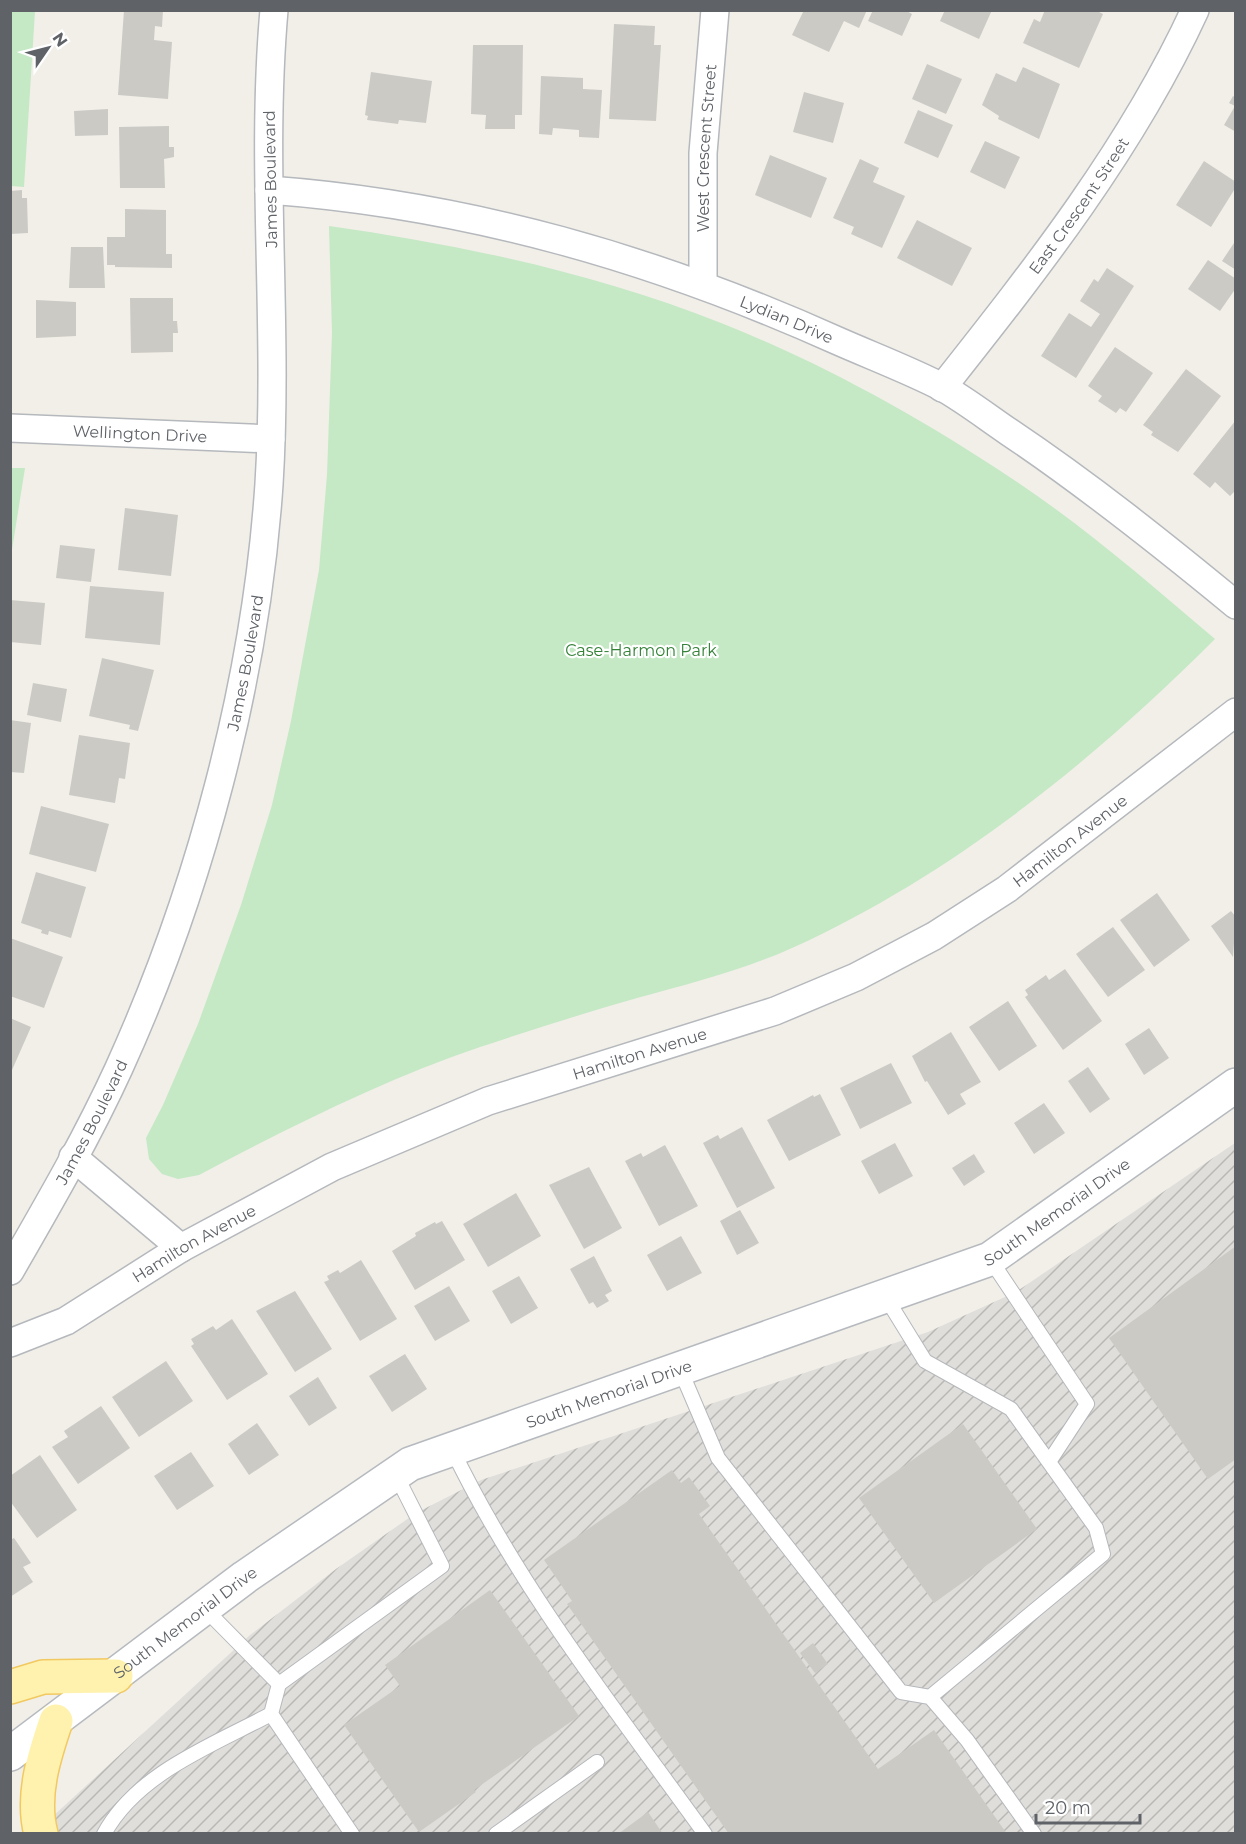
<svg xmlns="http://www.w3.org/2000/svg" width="1246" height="1844" font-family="Montserrat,sans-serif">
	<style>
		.industrial { fill: url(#industrial-furrows) }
		.park { fill: #c5e8c5 }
		.building { fill: #cccac5 }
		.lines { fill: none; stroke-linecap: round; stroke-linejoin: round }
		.service-casing { stroke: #b5b8bc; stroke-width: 16 }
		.minor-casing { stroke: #b5b8bc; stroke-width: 30 }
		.secondary-casing { stroke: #b6babf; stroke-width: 36 }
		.primary-casing { stroke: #f2c960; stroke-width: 36 }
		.service { stroke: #fff; stroke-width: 14 }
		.minor { stroke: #fff; stroke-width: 27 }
		.secondary { stroke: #fff; stroke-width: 33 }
		.primary { stroke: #fff2af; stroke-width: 33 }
		.labels { text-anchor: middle; stroke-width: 4.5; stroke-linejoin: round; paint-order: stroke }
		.street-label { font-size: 16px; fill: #5f6368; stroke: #fff }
		.park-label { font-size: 16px; fill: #348238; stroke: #fff }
	</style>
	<defs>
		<pattern id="industrial-furrows" width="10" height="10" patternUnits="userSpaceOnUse" patternTransform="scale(1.5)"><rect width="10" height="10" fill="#e0deda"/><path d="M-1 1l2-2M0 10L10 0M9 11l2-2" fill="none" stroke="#b9b8b5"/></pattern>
	</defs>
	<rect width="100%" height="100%" fill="#f1efe8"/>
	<path class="industrial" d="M1235,1143V1833L44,1834L51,1818L250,1635L336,1569L416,1513L481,1480L928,1332L1016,1292Z"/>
	<path class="park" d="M10,11H35L24,187L11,186Z
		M329,226C462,245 595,273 721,323C822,363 921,418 1011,478C1084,526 1149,583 1215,639C1091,763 952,875 792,948C743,970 689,984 637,998C584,1013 532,1030 480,1047C383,1080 290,1127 199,1175L178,1179L162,1174L149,1159L146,1138L163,1105L198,1024L241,905L272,805L291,721L319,570L327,475L332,333Z
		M11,468H25L11,556L10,468Z"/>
	<path class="building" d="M124,10H163L162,27L155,26L154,40L172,42L168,99L118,95Z
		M804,10H867L859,28L844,21L829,52L792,35Z
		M873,10H905L912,14L902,36L868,21Z
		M945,10H992L979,39L940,21Z
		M1045,10H1095L1103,14L1079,68L1023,43L1034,19L1040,22Z
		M614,24L655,26L654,45H661L656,121L609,119Z
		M473,45H523L522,115H515V129H485L486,115L471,114Z
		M927,64L962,79L946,114L912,99Z
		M1023,67L1060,84L1039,139L998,119L999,116L982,105L996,73L1016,82Z
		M371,72L432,81L426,123L399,120L398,124L367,120L368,116L365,115Z
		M541,76L583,78V89L602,90L599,138L579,137V130L553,128L552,135L539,134Z
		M804,92L844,103L833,143L793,132Z
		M1233,96L1236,98V132L1224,125L1235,106L1229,103Z
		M108,109V135L75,136L74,111Z
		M918,110L953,125L938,158L904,143Z
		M169,126V147H174V157L164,159L165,188H120L119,127Z
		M985,141L1020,157L1005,189L970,172Z
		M770,155L827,178L811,218L755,195Z
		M860,159L879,168L873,182L905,196L882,248L851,234L854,227L833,218Z
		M1204,161L1236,182V187L1211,227L1176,205Z
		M22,190V198H27L28,233L10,234V191Z
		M125,209L166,210V254H172V268L115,267V265H107V237H125Z
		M917,220L972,248L952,286L897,258Z
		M1236,240V270L1222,261Z
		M71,247H103L105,288H69Z
		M1208,260L1236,279V288L1220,311L1188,289Z
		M1107,268L1134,286L1076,378L1041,356L1069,313L1091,327L1100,314L1080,301L1094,279L1098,282Z
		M130,298H173V321H177L178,333H173V352L131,353Z
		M36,300L76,302V336L36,338Z
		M1115,347L1153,373L1126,412L1120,408L1116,413L1098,401L1102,396L1088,386Z
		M1186,369L1221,396L1178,452L1151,435L1153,432L1143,425Z
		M1236,420V490L1230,496L1215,482L1210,488L1193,474Z
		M125,508L178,515L171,576L118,570Z
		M60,545L95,549L91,582L56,578Z
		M90,586L164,592L160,645L85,638Z
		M10,600L45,603L41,645L10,642Z
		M102,658L154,670L138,731L129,729L130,725L89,716Z
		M33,683L67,689L61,722L27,715Z
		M10,720L31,723L24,773L10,772Z
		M79,735L130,743L125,779L119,778L115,803L69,795Z
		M41,806L109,824L96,872L29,854Z
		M36,872L86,887L71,938L49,931L48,935L41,933L42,930L21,923Z
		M1157,893L1190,940L1154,967L1120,920Z
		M1231,911L1236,917L1233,957L1211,926Z
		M1113,927L1145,970L1108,997L1076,954Z
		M10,938L63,957L44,1008L10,996Z
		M1065,969L1102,1021L1063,1050L1025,997L1028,995L1025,990L1046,975L1049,980Z
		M1008,1001L1037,1046L999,1071L969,1027Z
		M10,1018L31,1027L12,1070H10Z
		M1149,1028L1169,1058L1144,1075L1125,1044Z
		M951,1032L981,1082L960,1094L966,1104L948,1115L927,1081L925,1082L912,1056Z
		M891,1063L912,1103L860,1129L840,1088Z
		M1088,1067L1110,1099L1090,1113L1068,1081Z
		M820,1094L841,1135L789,1161L767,1120L813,1095L814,1097Z
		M1044,1103L1065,1133L1034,1154L1014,1123Z
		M742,1127L775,1188L737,1208L703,1143L718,1135L720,1139Z
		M895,1143L913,1176L879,1194L861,1161Z
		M665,1145L698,1206L659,1226L625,1161L641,1153L643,1157Z
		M974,1154L985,1172L964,1186L952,1168Z
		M589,1167L622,1228L584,1249L549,1185Z
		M516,1193L541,1236L488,1267L463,1224Z
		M740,1210L759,1243L737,1255L720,1221Z
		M442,1221L465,1260L415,1290L392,1251L416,1236L415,1233L435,1222L436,1224Z
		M681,1236L702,1273L667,1291L647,1255Z
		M1236,1246V1459L1208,1479L1109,1338Z
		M594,1256L612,1291L605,1295L609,1301L597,1308L593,1302L589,1304L570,1269Z
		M361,1260L397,1319L360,1341L324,1282L329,1280L327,1276L338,1270L340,1273Z
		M519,1276L538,1308L511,1324L492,1291Z
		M449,1286L470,1321L435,1341L414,1306Z
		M295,1291L332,1349L295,1372L256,1311Z
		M232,1319L268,1374L227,1400L191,1346L194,1344L191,1339L213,1326L216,1330Z
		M405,1354L427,1389L392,1412L369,1376Z
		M166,1361L193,1401L139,1437L112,1397Z
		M318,1377L337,1408L309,1426L289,1396Z
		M101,1406L130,1448L78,1484L52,1447L68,1437L64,1431Z
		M257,1423L279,1455L249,1475L228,1444Z
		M963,1424L1037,1529L934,1603L859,1498Z
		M191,1452L214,1486L177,1510L154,1476Z
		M40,1455L77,1510L37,1538L10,1501V1476Z
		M672,1470L681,1483L689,1477L710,1506L699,1514L878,1769L934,1730L1007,1834H729L567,1604L572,1601L544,1560Z
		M14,1538L31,1563L23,1567L33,1582L10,1597V1540Z
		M490,1590L579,1716L474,1790L476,1792L419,1832L344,1725L400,1686L385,1665Z
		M813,1643L828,1664L815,1673L800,1653Z
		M648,1812L663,1834H618Z"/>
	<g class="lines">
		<defs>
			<path id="service" d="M990,1259L1087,1404L1049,1462
				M680,1369L718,1458L901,1692L930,1697L1103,1554L1096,1528L1011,1409L925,1361L885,1296
				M452,1449C519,1588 615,1709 705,1834
				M204,1608L279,1684L442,1566L396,1475
				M279,1684L271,1714L352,1834
				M930,1697L967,1740L1034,1834
				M104,1834C137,1773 213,1745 271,1714
				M496,1834L597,1762"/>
			<g id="minor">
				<path id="s1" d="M269,190C470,205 655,259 838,341C872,356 909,370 942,387C965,400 987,417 1009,432C1088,485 1162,544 1236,605"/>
				<path id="s2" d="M703,284V153L715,10"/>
				<path id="s3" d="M942,388C1036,269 1131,149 1195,10"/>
				<path id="s4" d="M10,428L271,439"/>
				<path d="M73,1157L181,1248"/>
				<path id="s5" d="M10,1271C48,1205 87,1138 119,1068C200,890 256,679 269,484C279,326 260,168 274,10"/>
				<path id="s6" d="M10,1343L66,1321L181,1248L332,1167L488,1101L775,1011L856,977L934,936L1007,889L1236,712"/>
			</g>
			<g id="secondary">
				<path id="s7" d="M10,1754L245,1577L410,1464L990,1259L1236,1085"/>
			</g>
			<path id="primary" d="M10,1687L43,1677L116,1676
				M41,1834C31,1796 44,1756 56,1721"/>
		</defs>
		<use href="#service" class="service-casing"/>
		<use href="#minor" class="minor-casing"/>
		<use href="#secondary" class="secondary-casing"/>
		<use href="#primary" class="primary-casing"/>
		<use href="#service" class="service"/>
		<use href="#minor" class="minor"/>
		<use href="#secondary" class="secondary"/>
		<use href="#primary" class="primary"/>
	</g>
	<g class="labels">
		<g class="street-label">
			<text dy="6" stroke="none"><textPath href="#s2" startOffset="136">West Crescent Street</textPath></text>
			<text transform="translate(270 179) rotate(-91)" y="6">James Boulevard</text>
			<text dy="6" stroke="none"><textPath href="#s3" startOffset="228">East Crescent Street</textPath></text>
			<text dy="6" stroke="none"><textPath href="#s1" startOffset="536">Lydian Drive</textPath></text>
			<text dy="6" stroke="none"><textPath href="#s4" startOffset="130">Wellington Drive</textPath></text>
			<text dy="6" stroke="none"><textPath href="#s5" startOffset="656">James Boulevard</textPath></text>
			<text dy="6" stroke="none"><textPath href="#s6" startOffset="1180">Hamilton Avenue</textPath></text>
			<text dy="6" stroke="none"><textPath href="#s6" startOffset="696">Hamilton Avenue</textPath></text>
			<text dy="6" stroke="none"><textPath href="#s5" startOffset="170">James Boulevard</textPath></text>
			<text dy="6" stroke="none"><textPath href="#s7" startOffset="1191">South Memorial Drive</textPath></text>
			<text dy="6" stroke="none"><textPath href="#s6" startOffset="210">Hamilton Avenue</textPath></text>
			<text dy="6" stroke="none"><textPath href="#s7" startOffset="705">South Memorial Drive</textPath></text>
			<text dy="6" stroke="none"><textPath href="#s7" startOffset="219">South Memorial Drive</textPath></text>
		</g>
		<g class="park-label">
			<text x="641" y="656">Case-Harmon Park</text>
		</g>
	</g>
	<rect width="1246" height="1844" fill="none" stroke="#5f6368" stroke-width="24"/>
	<g transform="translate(48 48) rotate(55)" stroke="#ffffff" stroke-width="4.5" paint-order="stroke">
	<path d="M0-4.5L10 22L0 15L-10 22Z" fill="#5f6368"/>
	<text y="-9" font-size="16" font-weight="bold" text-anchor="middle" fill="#5f6368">N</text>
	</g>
	<path d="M1036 1814v9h104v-9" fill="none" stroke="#5f6368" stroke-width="3"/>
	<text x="1045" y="1814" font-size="18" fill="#5f6368" stroke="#ffffff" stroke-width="4.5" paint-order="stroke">20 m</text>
</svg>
